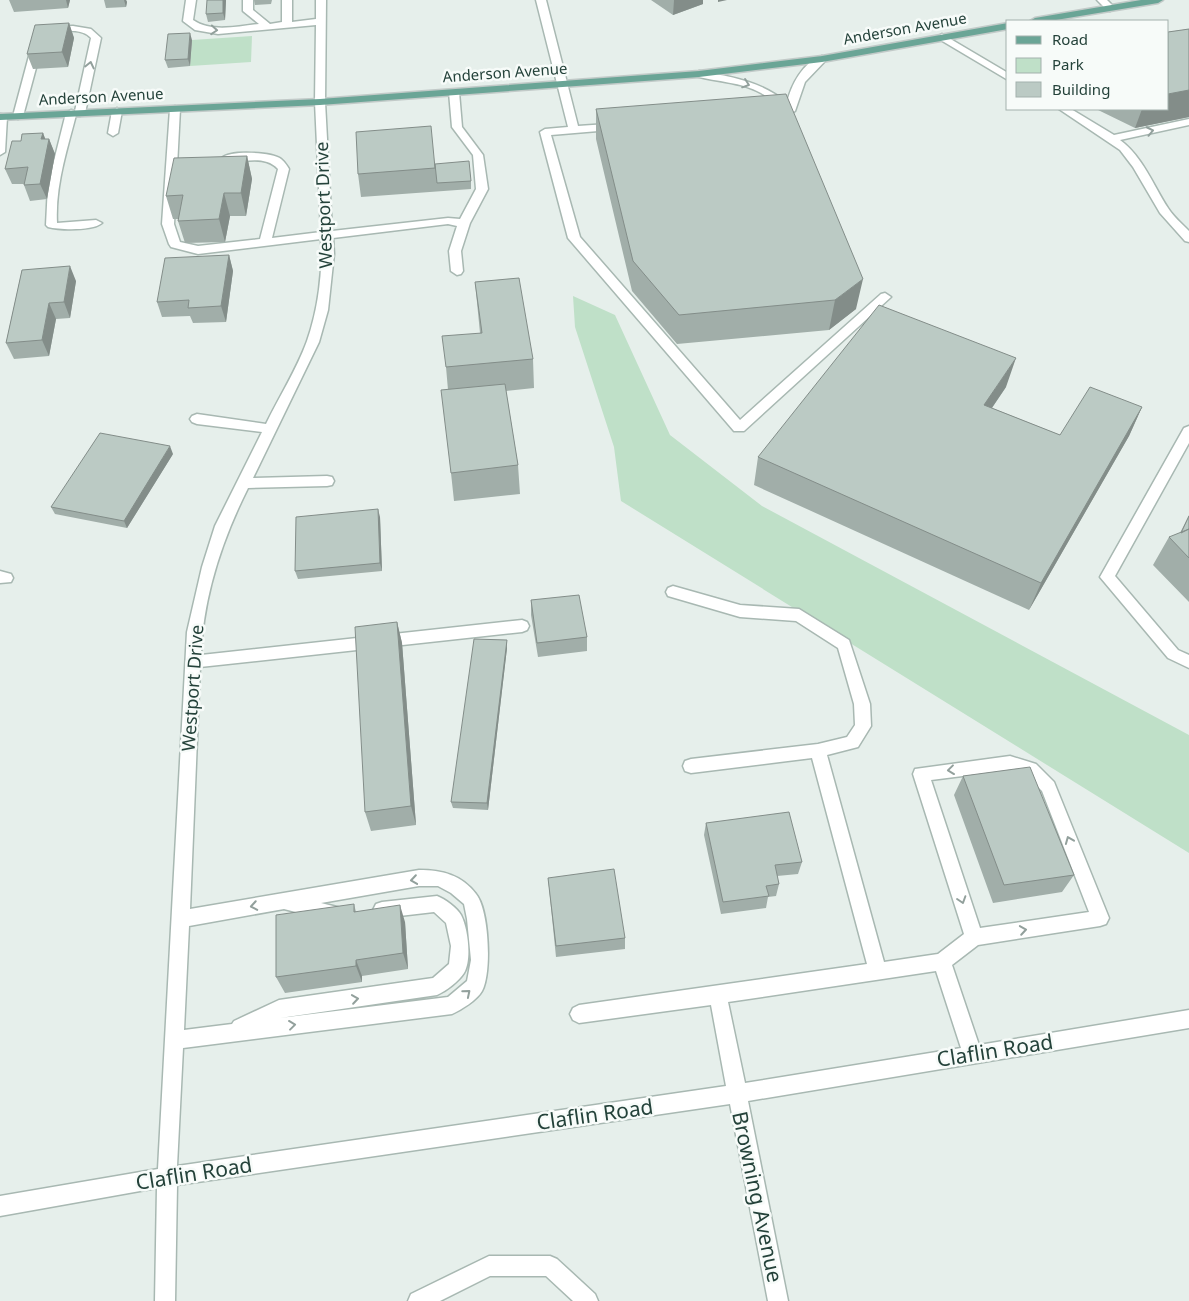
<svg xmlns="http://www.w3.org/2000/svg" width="1189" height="1301" font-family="'Noto Sans',sans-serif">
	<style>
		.green { fill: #bfe0c8 }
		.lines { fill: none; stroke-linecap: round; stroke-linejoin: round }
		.minor-casing { stroke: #a8b8b2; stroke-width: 3 }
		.major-casing { stroke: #c2cac8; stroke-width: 3 }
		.minor { fill: #fff; fill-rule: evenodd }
		.major { fill: #6aa596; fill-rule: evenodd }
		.wall { fill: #a1aea9 }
		.shaded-wall { fill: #838d89 }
		.building { fill: #bbcac4; stroke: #838d89 }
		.oneway { stroke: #92a09c }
		.labels { text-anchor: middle; stroke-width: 5; stroke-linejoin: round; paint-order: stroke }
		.far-street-label { font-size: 15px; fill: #24423a; stroke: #f7fbf9 }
		.street-label { font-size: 18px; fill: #24423a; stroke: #f7fbf9 }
		.near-street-label { font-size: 21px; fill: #24423a; stroke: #f7fbf9 }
	</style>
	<rect width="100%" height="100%" fill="#e6efeb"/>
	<path class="green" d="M252,36L251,62L190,66L192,40Z
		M573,296L615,315L670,435L762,506L1189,735V853L621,501L614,447L575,327Z"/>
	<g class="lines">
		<defs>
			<path id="minor" d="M186,0H196L193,20C212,33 238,26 259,24L243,11V0H253V10L270,24L282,22V0H292V22L316,19V0H326L325,102L332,231L448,218L460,219L476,189L473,155L452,127L449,92L450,90H458L459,92L462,127L483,155L488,189L470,223L461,251L463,271L461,274L457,275L451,271L449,251L457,226L448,224L333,238L334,254L328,310L319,342L253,478L327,476L332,477L334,481L332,485L327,486L248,488C222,540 203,597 201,655L522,620L527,622L529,626L527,630L522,632L200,667L190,909L419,870C442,870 462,875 476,894C489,910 492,973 482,991C477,1000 461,1010 452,1014L183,1048L177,1166L726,1086L711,1005L579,1023L573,1020L570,1014L573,1008L579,1005L867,964L812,758L691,773L685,771L683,766L685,761L691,759L818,744L847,737L855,725L854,704L838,648L796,621L740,617L668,596L666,592L668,588L673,586L740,605L799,609L849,640L870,704L871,726L858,747L827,755L884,962L938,954L964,934L913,774L915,769L1010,756L1036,764L1054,782L1056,787L1109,918L1106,924L1100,926L978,945L952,965L979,1045L1189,1010V1028L748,1101L788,1301H768L730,1104L177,1185L175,1301H155L157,1188L0,1216V1196L158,1169L187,632L202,567L215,526L262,432L197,424L192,422L190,419L192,416L197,414L266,424C279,397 297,369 307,341C318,310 323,272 321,239L198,254L171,247L169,244L162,224L170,109L175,106L180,109L174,224L180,242L198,246L260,239L278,169C262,151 232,168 222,158C230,150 272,152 281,159C285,162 287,166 289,169L272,238L321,232L315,102L316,25L218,34L195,30L183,21ZM1010,770L1025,774L1042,791L1089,912L980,928L931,780ZM419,886H438L451,893L464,904L467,919L471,960L467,981L448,997L280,1018L437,995C446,991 459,981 464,973C472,960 468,928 461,915C457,908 445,899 437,896L382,902L376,904L373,910L376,916L382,918L434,912L446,923L451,946L449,964L433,978L279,1000L234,1021L232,1024L184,1030L189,926L284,909L335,922L341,920L344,914L341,908L321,903ZM936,971L961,1048L745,1083L728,1002Z
				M536,0H546L578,126L622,123L627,126L622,129L551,135L580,237L740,420L881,294L885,293L891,297L744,431H734L568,238L540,132L545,129L568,127Z
				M1097,0H1107L1115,8L1110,11L1107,10Z
				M73,26L91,29L101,38L85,113L80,116L76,115C67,150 55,186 57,223L96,220L102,223C93,231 60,230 48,227L46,225L48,185L66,113L71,110L75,111L91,38C79,25 54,32 43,42L23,116L18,119L13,116L33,41C44,29 58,26 73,26Z
				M942,34L1008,73V80L939,39L937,37Z
				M822,56L827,59L805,82L795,111L790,114C780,111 772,99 761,93C741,82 718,82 695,76L694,74L699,71C732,77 761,81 787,103C791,85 803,62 822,56Z
				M117,108L122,111L118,133L113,136L108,133L112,111Z
				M1059,109H1071L1114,135L1189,119V125L1120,140C1143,157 1153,185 1168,208C1173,216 1182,224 1189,231V242L1185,241L1160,213L1133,167L1120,150Z
				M0,114L6,115L7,117L5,152L0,155Z
				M1189,426V443L1115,576L1178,650L1189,655V668L1168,658L1100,577L1184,428Z
				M0,571L11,574L13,578L11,582L0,583Z
				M489,1256H550L557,1259L595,1294L598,1301H573L546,1276H490L440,1301H408L411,1294Z"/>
			<path id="major" d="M1141,0H1163L1158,3L1050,21H1030L1035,18Z
				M1008,23V29L822,62L699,77L320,105L0,120V114L320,99L699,71L822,56Z"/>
		</defs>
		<use href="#minor" class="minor-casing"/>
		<use href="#major" class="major-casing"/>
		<use href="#minor" class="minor"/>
		<use href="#major" class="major"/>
	</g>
	<path class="wall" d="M9,0H70L68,8L14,12Z
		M104,0H126L127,2L126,7L106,8Z
		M226,0L225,20L208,22L206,14Z
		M254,0H272L271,4L255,5Z
		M651,0H703V4L673,15Z
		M69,23L74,38L68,67L33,69L27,54Z
		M1189,29V117L1135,128L1096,109H1168V32Z
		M192,40L190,66L168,68L165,60Z
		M596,109L856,309L829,330L677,344L632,291L596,139Z
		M43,133L45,139H49L55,154L47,199L30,201L24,185V184H12L5,169Z
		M247,156L252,179L246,216H230L225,242L185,243L178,221V219H173L166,196Z
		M435,164L471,181V189L361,197L358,174Z
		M229,255L233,271L226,322L193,323L190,316L162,317L157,302Z
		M22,270L76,281L70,318L56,319L49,356L14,359L6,343Z
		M475,282L533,359L534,388L506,391L518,465L520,494L454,501L451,473L448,390L446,367L480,333Z
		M1006,387L992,408L1060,435L1142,407L1129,436L1029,610L754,485L758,457Z
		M173,454L127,528L55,514L51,507Z
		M1189,515V602L1153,565L1169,537L1180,533Z
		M380,517L382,571L298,579L295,571Z
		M531,600L587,637V651L538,657L531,615Z
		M397,622L402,643L416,825L371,831L365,812Z
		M507,640V648L488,810L453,808L451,802Z
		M963,776L1074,875L1062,892L993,903L954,795Z
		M706,823L802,862L798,874L777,876L779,884L776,896L768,897L766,908L721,914L704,835Z
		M548,878L625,938V949L556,957Z
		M354,904L356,912L405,922L408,969L362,976V982L285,993L276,977Z"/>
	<path class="shaded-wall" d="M66,0H70L68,8Z
		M124,0H126L127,2L126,7Z
		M223,0H226L225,20L223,13Z
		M674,0H703V4L673,15Z
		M718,0H727L718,2Z
		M69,23L74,38L68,67L62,52Z
		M190,33L192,40L190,66L188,59Z
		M1189,90V117L1135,128L1142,109H1168V94Z
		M43,133L48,146L49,139L55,154L47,199L40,184L41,139Z
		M247,156L252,179L246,216L241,193Z
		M224,193L230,216L225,242L219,219Z
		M229,255L233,271L226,322L221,306Z
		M70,266L76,281L70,318L64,302Z
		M863,279L856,309L829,330L835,300Z
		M49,303L56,319L49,356L42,340Z
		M1016,358L1006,387L974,434L984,405Z
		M1142,407L1129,436L1029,610L1041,583Z
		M170,446L173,454L127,528L124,521Z
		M378,509L380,517L382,571L380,563Z
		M397,622L402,643L416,825L411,806Z
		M507,640V648L488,810L487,803Z
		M400,905L405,922L408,969L403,953Z
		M356,960L362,976V982L356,966Z"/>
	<path class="building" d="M207,0H223V13L206,14Z
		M69,23L62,52L27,54L35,25Z
		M1189,29V90L1168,94V32Z
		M190,33L188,59L165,60L168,34Z
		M786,94L863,279L835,300L679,315L633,261L596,109Z
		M431,126L435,168L358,174L356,132Z
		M43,133L41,139H49L40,184L24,185L28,167L5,169L12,141H21L22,134Z
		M247,156L241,193H224L219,219L178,221L183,195L166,196L174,158Z
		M469,161L471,181L437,183L435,164Z
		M229,255L221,306L188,308L189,300L157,302L165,258Z
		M70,266L64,302L49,303L42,340L6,343L22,270Z
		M519,278L533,359L446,367L442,336L482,333L475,282Z
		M879,305L1016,358L984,405L1060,435L1090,387L1142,407L1041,583L758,457Z
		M505,384L518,465L451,473L441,390Z
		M100,433L170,446L124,521L51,507Z
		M378,509L380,563L295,571L296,517Z
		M1189,516V529L1181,533Z
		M1189,529V558L1169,537Z
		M579,595L587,637L537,643L531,600Z
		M397,622L411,806L365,812L355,627Z
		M474,639L507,640L487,803L451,802Z
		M1030,767L1074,875L1004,885L963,776Z
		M789,812L802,862L775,865L779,884L766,886L769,896L723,902L706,823Z
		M614,869L625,938L556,946L548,878Z
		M354,904V912L400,905L403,953L356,960V966L276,977V915Z"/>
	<defs><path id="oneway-chevron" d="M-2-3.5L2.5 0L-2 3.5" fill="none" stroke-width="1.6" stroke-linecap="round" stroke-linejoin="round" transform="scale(1.25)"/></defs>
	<g class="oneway">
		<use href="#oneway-chevron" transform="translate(214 30) rotate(4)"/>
		<use href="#oneway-chevron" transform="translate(90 65) rotate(-77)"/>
		<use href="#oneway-chevron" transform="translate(746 84) rotate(19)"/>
		<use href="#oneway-chevron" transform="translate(1150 131) rotate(-12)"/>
		<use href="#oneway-chevron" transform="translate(951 770) rotate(173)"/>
		<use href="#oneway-chevron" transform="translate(1069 840) rotate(-112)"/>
		<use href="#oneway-chevron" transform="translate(414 880) rotate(172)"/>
		<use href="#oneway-chevron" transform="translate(962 900) rotate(72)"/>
		<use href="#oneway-chevron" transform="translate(254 906) rotate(170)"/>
		<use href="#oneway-chevron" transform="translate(1023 930) rotate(-9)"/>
		<use href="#oneway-chevron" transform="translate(467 993) rotate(-40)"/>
		<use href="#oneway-chevron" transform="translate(355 999) rotate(-8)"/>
		<use href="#oneway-chevron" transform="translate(292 1025) rotate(-7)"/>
	</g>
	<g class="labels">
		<g class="far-street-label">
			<text transform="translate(905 29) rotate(-10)" y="5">Anderson Avenue</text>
			<text transform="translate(505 73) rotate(-4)" y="5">Anderson Avenue</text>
			<text transform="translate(101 97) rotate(-3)" y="5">Anderson Avenue</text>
		</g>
		<g class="street-label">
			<text transform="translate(324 205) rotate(-92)" y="6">Westport Drive</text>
			<text transform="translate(193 688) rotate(-86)" y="6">Westport Drive</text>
		</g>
		<g class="near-street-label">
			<text transform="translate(995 1051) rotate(-9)" y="7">Claflin Road</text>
			<text transform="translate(595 1115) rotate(-8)" y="7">Claflin Road</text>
			<text transform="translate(194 1174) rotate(-9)" y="7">Claflin Road</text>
			<text transform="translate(757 1197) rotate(78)" y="7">Browning Avenue</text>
		</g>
	</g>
	<rect x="1006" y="20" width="162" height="90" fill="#f7fbf9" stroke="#a3b1ad"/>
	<rect x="1016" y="36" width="25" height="8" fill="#6aa596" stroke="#a3b1ad"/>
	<text x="1052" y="45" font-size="15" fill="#24423a">Road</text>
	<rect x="1016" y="58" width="25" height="15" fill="#bfe0c8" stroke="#a3b1ad"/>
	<text x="1052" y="70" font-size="15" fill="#24423a">Park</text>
	<rect x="1016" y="82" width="25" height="15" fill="#bbcac4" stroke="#a3b1ad"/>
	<text x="1052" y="95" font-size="15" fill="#24423a">Building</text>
</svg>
